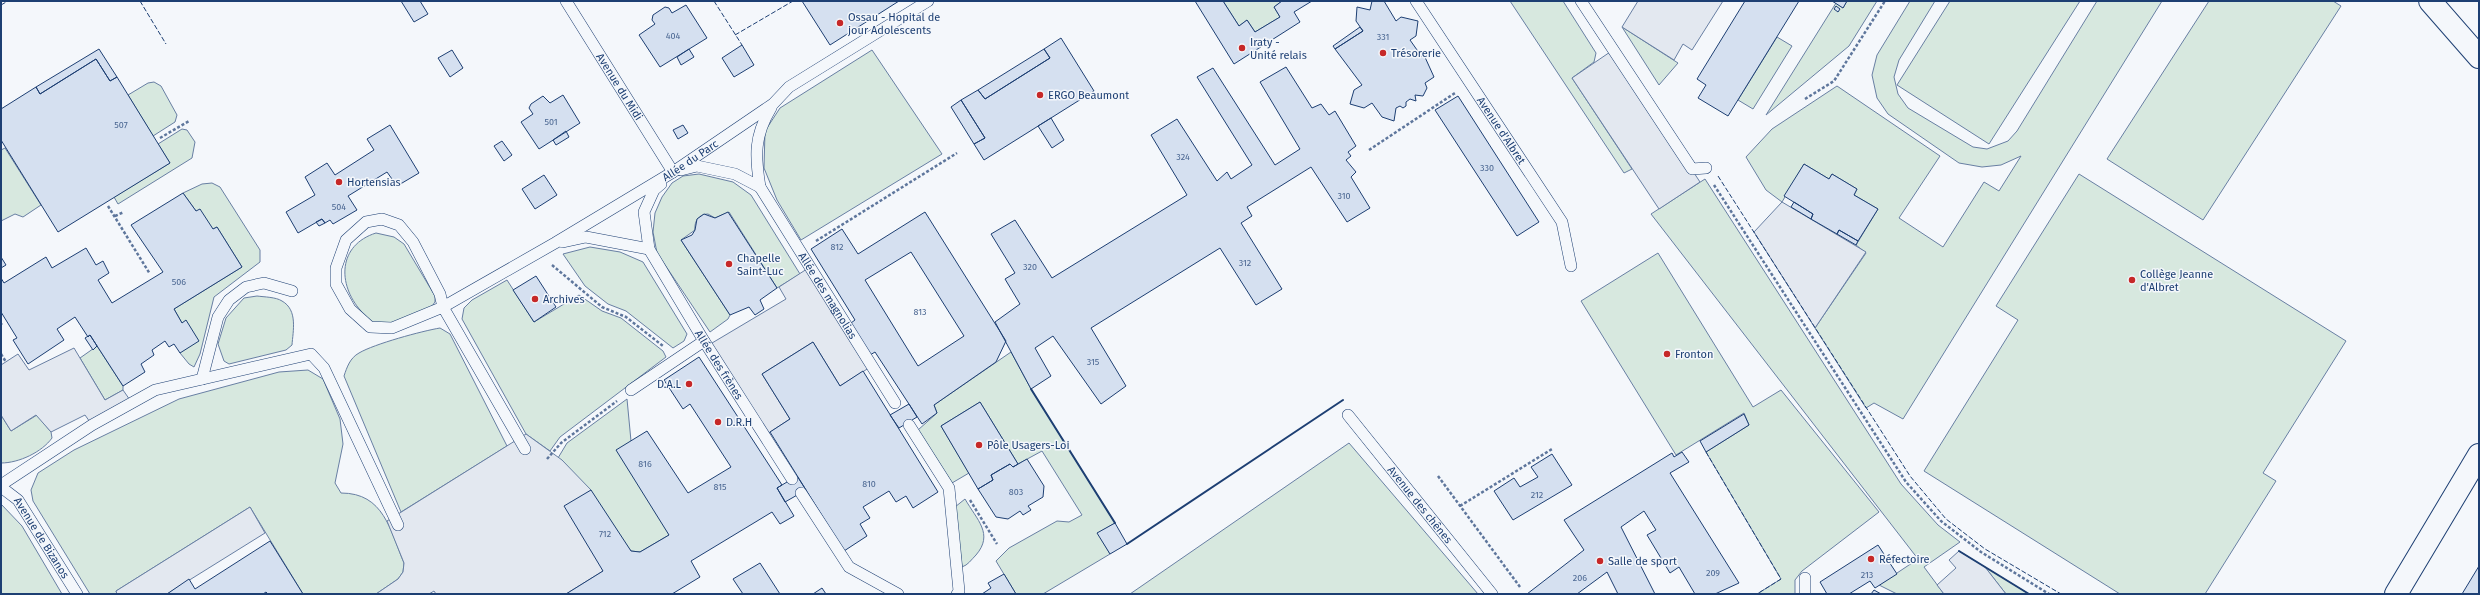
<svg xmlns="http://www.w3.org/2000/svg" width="2480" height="595" font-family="'Fira Sans',sans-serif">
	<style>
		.green { fill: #d7e8df; stroke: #687fa3 }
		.parking { fill: #e3e8f0; stroke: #687fa3 }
		.building { fill: #d5e0f0; stroke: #1d3f73; fill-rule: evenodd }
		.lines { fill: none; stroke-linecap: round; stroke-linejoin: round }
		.service-casing { stroke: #1d3f73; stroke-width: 12 }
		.minor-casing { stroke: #1d3f73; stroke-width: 24 }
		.secondary-casing { stroke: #1d3f73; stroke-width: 24 }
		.path { stroke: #5e769c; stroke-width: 2.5; stroke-dasharray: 3 2; stroke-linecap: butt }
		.service { stroke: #f4f7fb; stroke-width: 11 }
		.minor { stroke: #f4f7fb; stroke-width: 22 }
		.secondary { stroke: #f4f7fb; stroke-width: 22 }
		.fence { stroke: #1d3f73; stroke-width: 1; stroke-dasharray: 5 2; stroke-linecap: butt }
		.wall { stroke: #1d3f73; stroke-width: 2 }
		.poi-dot { fill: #c62828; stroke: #f4f7fb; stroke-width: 1.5 }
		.labels { text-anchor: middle; stroke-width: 3; stroke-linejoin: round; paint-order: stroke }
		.number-label { font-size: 9px; fill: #4b6792 }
		.poi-label { font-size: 11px; fill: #1d3f73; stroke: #f4f7fb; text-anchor: start }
		.street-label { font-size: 11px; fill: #1d3f73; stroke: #f4f7fb }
	</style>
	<rect width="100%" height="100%" fill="#f4f7fb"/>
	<path class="green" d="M1223,1H1282L1274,7L1280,17L1255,32L1247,20L1239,26Z
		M1510,1H1563L1596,53L1594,62L1572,78L1632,169L1624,173Z
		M1847,1H1877L1849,46L1766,115L1836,3L1843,8Z
		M1910,1H1935L1899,60L1894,77L1898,94L1908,108L1973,147L1987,149L2008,141L2017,131L2097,1H2162L1903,419L1874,403L1866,408L1815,328L1866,253L1856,245L1878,209L1854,195L1857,189L1832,174L1829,179L1804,164L1782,202L1766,190L1746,157L1772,129L1837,86L1940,156L1899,218L1943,247L1984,182L1999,191L2021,156L2001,165L1982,167L1959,163L1888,114L1877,98L1872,75L1877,55Z
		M1950,1H2080L1989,144L1897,85Z
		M2209,1H2333L2341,6L2203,220L2107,159Z
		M1622,27L1678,63L1659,85Z
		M1777,37L1792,46L1753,109L1738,100Z
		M872,50L942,154L801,240L777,200L764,168L765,131L780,108Z
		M154,82L161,86L177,115L175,122L153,136L128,95L148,83Z
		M182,129L187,130L195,142L192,158L118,204L114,197L170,163L158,144Z
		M5,148L41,205L23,217L15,214L1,221V150Z
		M699,174L733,182L751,195L800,274L777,288L729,212L715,218L708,214C699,214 694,221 695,230L681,240L730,315L728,319L710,332L657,253L653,232L655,213L662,197L672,183L683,176Z
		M2079,174L2346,341L2263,473L2276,481L2205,594H2120L1924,471L2018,320L1996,306Z
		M1705,179L1901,484L1938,525L1960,542L1924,567L1944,594H1897L1879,585L1918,559L1651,214Z
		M212,183L220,187L260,250V262L214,297L200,354L194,367L189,364L180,353L186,321L182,323L174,309L242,267L217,227L213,229L196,211L183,193L202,184Z
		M376,233L394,237L404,244L435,296V302L432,306C422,312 388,327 377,324C370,322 365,316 361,311C337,284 338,245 376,233Z
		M590,247L620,252L643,262L687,334L684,341L673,348L626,311L608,304L585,286L563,254Z
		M1658,253L1753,407L1781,390L1879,512L1802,571L1795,580V594H1757L1781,579L1706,452L1749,425L1744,413L1676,455L1581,301Z
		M507,280L534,322L579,295L602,311L621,318L663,351L666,357L560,437L550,451L526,434L462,319L464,308L472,300Z
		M257,296C264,297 276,297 282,301C298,310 293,331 292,345L286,350L229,364L224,361L218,344L226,318L244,298Z
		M440,328L450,334L507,446L401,512L344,376C347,367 350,358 359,353C374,344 422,331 440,328Z
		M97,346L123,386V390L105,400L80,358Z
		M1011,352L1031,389L1115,523L1098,533L1110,554L1043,594H1016L996,561L1009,548L1057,521L1069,522L1082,515L1042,451L1018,464L980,402L941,426L969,473L952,483L918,430L937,413L934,405Z
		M308,370L323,379L340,419L343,444L335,483L341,493C384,493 390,530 404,563L403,572L398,579L376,594H303L250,507L116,591L117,594H90L33,501L31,490L38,473L74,450L179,399L279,372Z
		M627,399L631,441L669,535L640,552L631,551L558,458L567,443Z
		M1,415L11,431L37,415L51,432L52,438C42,452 19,463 1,463Z
		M1349,443L1478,594H1130Z
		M965,499C977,520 994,534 976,555C971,560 968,565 962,567L955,507Z
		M1,504L22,526L62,594H1Z
		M1985,567L2029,594H2006Z"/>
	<path class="parking" d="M1638,1H1723L1692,50L1683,44L1674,60L1622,27Z
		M1613,50L1700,182L1659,209L1572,78Z
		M1782,202L1866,252L1815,328L1754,232Z
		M810,267L872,366L840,386L813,342L762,374L790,419L764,436L707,346L786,299L779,287Z
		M74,348L105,400L123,390L132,403L92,425L85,415L51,432L36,415L11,431L1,415V365L18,354L29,370Z
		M526,434L562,460L591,490L603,571L566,594H436L434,591L429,594H376L398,579L403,572L404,563L387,521Z
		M250,507L265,533L167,594H117L116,591Z
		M1959,551L1985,567L2006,594H1944L1937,585L1956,568L1949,560Z"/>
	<path class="building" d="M401,1H420L428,14L414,22Z
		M802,1H899L830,45Z
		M1195,1H1223L1239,26L1247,20L1255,32L1280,17L1274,7L1282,1H1312L1294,12L1300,22L1234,64Z
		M1372,1H1384L1396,21L1401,17L1418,21L1416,36L1410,40L1422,57L1424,55L1434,77L1425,83L1427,88L1423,96L1415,95L1416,101L1410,99L1406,102V106L1403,108L1400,106L1396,108L1394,121L1382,117L1372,103L1364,108L1350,104L1354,90L1362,85L1335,49L1363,31L1356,21L1357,7L1370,10Z
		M1745,1H1799L1728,116L1698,98L1706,85L1697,79Z
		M1832,1H1847L1843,8Z
		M686,5L707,38L660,67L639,35L655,24L652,20L653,15L665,7L669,8L672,13Z
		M1836,6L1840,9L1838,12L1834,9Z
		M1360,27L1363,31L1335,49L1333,46Z
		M1061,38L1094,91L984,160L974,144L985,138L961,100L978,90L985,99L1050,58L1044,49Z
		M742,45L754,65L734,77L722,58Z
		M99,49L117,77L110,81L96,59L40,94L36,87Z
		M689,49L694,57L681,65L677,57Z
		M1044,49L1050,58L985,99L978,90Z
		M452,50L463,68L450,77L438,58Z
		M96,59L110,81L117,77L170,163L58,232L1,140V109L36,87L40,94Z
		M1286,67L1312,108L1321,104L1329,115L1335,111L1356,146L1348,152L1351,156L1346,160L1356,172L1351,177L1370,208L1347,222L1311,167L1247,207L1252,216L1241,223L1282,289L1256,305L1220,248L1091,328L1126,386L1101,404L1053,336L1035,348L1051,376L1031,389L995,322L1020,304L1005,279L1015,273L991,234L1015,220L1052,278L1187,195L1151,135L1177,119L1217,181L1227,172L1231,179L1252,165L1197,77L1213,68L1275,165L1300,149L1260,82Z
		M563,95L580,123L539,149L521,122L533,114L529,108L531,104L543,96L550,103Z
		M1458,96L1539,222L1517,236L1435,110Z
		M961,100L985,138L974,144L951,107Z
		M1051,118L1064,140L1052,148L1038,126Z
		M390,125L419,173L397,186L387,172L348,196L357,210L333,224L330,220L325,223L322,219L298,233L286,212L315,195L305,177L327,163L335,175L374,150L367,139Z
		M683,125L688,133L678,139L673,130Z
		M566,131L569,137L556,145L553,140Z
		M502,141L512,155L504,161L494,146Z
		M1804,164L1829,179L1832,174L1857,189L1854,195L1878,209L1858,241L1839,230L1837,234L1811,219L1813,214L1784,196Z
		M544,175L557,195L535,209L522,189Z
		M183,193L196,211L200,209L213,229L217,227L242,267L174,309L182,323L186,320L199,341L180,353L174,344L169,347L165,341L152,350L154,355L141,364L145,372L123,386L90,335L88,337L75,317L57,329L64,340L28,364L13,340L17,338L1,312V278L4,283L46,257L52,268L86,248L96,265L103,261L109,273L98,280L112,303L163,272L131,225Z
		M1794,202L1813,214L1811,219L1791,207Z
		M728,212L777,288L760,300L764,309L755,315L749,307L730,315L681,240L692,235L695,230L697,219L704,214L715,218Z
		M925,212L1006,341L996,362L934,405L937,413L922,424L875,352L870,355L851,323L855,320L811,249L842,229L858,254ZM911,252L964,336L918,366L865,280Z
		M322,219L325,223L319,226L316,222Z
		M1839,230L1858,241L1856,245L1837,234Z
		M1,257L6,265L1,268Z
		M536,276L556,307L534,322L513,290Z
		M90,335L97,346L93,350L85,338Z
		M813,342L840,386L863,371L938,492L913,508L906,496L896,502L889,491L863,507L870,518L860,524L867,536L844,551L770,432L790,419L762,374Z
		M699,357L782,485L777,488L794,516L780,524L772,512L691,561L700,577L672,594H566L603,571L564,506L591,490L631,551L640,552L669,535L616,450L647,431L688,493L731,467L690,404L683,409L664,380Z
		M980,402L1018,464L1013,467L1010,464L991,475L993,480L978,489L941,426Z
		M909,404L917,417L899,428L890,415Z
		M1744,414L1749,425L1706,452L1700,441Z
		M1682,452L1689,462L1670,473L1739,583L1715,594H1695L1679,567L1670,573L1647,535L1656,530L1644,511L1621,527L1655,594H1618L1607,572L1577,594H1527L1584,550L1564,520L1672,453L1674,457Z
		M1552,454L1572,485L1513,520L1494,491L1514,478L1520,487L1538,477L1531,467Z
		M1027,459L1044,486L1043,497L1028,506L1031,510L1023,515L1020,511L1008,519L996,517L978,489L993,480L991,475L1010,464L1013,467Z
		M797,476L806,490L785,502L777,488Z
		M1115,523L1127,544L1110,554L1097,533Z
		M270,541L303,594H268L266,592L263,594H167L189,579L195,589Z
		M1878,545L1897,574L1875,588L1870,581L1849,594H1827L1820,582Z
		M760,563L780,594H743L733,579Z
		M2479,566V594H2462Z
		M1004,574L1016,594H982L991,588L988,583Z
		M822,588L826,594H813Z
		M1874,590L1881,594H1871Z"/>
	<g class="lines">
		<defs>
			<g id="service">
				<path id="s1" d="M566,1L673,172"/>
				<path id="s2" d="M1416,1L1562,222L1571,266"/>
				<path d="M1581,1L1692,169L1706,168"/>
				<path d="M681,170L697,166L735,174L760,187C755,156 754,136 771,108"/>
				<path id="s3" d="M661,184L654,190L644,212L649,249L704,341L792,479"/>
				<path id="s4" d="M760,187L895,403"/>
				<path d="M563,242L586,237L649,249"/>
				<path d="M202,379L218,317L229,300L246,287L264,283L292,291"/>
				<path d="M631,390L704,341"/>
				<path id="s5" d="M1348,415L1492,594"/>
				<path d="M909,425L949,488L959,591L957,594"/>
				<path id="s6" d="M525,449L443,307L440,294L413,242L399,225L382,219L366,222L346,240L336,268V284L350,309L370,327L392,328L443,307L555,243L673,172L773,104L789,87L928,1"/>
				<path d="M1,485L92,425L155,390L311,354L324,368L398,525"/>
				<path id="s7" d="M1,487L18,500L77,594"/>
				<path d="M801,493L849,567L898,594"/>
				<path d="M1805,578V594"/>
			</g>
			<path id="minor" d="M2430,1L2479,57"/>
			<path id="secondary" d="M2396,594L2479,455"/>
		</defs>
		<use href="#service" class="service-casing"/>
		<use href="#minor" class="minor-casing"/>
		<use href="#secondary" class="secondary-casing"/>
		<path class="path" d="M1805,99L1834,81L1885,1
			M160,138L189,121
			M1369,150L1455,93
			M1714,185L1906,482L1941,521L1981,552L2049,594
			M108,206L150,274
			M115,216L124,212
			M816,241L957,153
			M552,265L602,307L626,317L663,346
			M1,324L2,323
			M1,354L6,362
			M547,459L561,443L617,401
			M1438,476L1520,587
			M970,500L997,544
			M1460,506L1552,449"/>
		<use href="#service" class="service"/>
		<use href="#minor" class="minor"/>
		<use href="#secondary" class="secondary"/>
		<path class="fence" d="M140,1L166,44
			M714,1L742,45
			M1,5L8,1
			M735,35L793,1
			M1718,176L1910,476L1946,519L1985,549L2061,594
			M1706,452L1781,579L1757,594"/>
		<path class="wall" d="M1031,389L1115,523
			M1127,544L1343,400
			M1959,551L2029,594"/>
	</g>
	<g class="poi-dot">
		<circle cx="840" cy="23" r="4"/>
		<circle cx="1242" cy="48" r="4"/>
		<circle cx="1383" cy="53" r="4"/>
		<circle cx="1040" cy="95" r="4"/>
		<circle cx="339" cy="182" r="4"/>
		<circle cx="729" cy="264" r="4"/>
		<circle cx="2132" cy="280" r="4"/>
		<circle cx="535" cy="299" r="4"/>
		<circle cx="1667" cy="354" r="4"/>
		<circle cx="689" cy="384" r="4"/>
		<circle cx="718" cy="422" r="4"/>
		<circle cx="979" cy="445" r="4"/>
		<circle cx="1871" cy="559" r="4"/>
		<circle cx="1600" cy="561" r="4"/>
	</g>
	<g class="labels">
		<g class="number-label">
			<text x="673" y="39">404</text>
			<text x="1383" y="40">331</text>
			<text x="551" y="125">501</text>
			<text x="121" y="128">507</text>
			<text x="1183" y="160">324</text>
			<text x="1487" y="171">330</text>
			<text x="1344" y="199">310</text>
			<text x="339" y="210">504</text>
			<text x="837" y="250">812</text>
			<text x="1245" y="266">312</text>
			<text x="1030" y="270">320</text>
			<text x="179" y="285">506</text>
			<text x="920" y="315">813</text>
			<text x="1093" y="365">315</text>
			<text x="645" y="467">816</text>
			<text x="869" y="487">810</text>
			<text x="720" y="490">815</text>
			<text x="1016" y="495">803</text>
			<text x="1537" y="498">212</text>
			<text x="605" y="537">712</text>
			<text x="1713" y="576">209</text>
			<text x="1867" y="578">213</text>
			<text x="1580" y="581">206</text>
		</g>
		<g class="poi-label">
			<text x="848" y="21">Ossau - Hopital de<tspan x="848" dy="13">jour Adolescents</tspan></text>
			<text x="1250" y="46">Iraty -<tspan x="1250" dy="13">Unité relais</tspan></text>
			<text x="1391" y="57">Trésorerie</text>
			<text x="1048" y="99">ERGO Beaumont</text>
			<text x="347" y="186">Hortensias</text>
			<text x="737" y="262">Chapelle<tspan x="737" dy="13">Saint-Luc</tspan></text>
			<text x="2140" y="278">Collège Jeanne<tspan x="2140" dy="13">d'Albret</tspan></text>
			<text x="543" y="303">Archives</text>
			<text x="1675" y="358">Fronton</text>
			<text x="681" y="388" text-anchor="end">D.A.L</text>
			<text x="726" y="426">D.R.H</text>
			<text x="987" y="449">Pôle Usagers-Loi</text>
			<text x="1879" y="563">Réfectoire</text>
			<text x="1608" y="565">Salle de sport</text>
		</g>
		<g class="street-label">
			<text dy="4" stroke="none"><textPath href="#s1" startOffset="101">Avenue du Midi</textPath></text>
			<text dy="4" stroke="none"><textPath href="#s2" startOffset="155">Avenue d'Albret</textPath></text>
			<text dy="4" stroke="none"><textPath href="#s6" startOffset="785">Allée du Parc</textPath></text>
			<text dy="4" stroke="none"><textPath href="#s4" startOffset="128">Allée des magnolias</textPath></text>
			<text dy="4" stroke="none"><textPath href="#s3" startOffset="206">Allée des frènes</textPath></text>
			<text dy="4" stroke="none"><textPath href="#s5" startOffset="115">Avenue des chênes</textPath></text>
			<text dy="4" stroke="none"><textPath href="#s7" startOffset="66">Avenue de Bizanos</textPath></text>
		</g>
	</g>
	<rect width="2480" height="595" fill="none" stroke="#1d3f73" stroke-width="4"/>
</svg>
